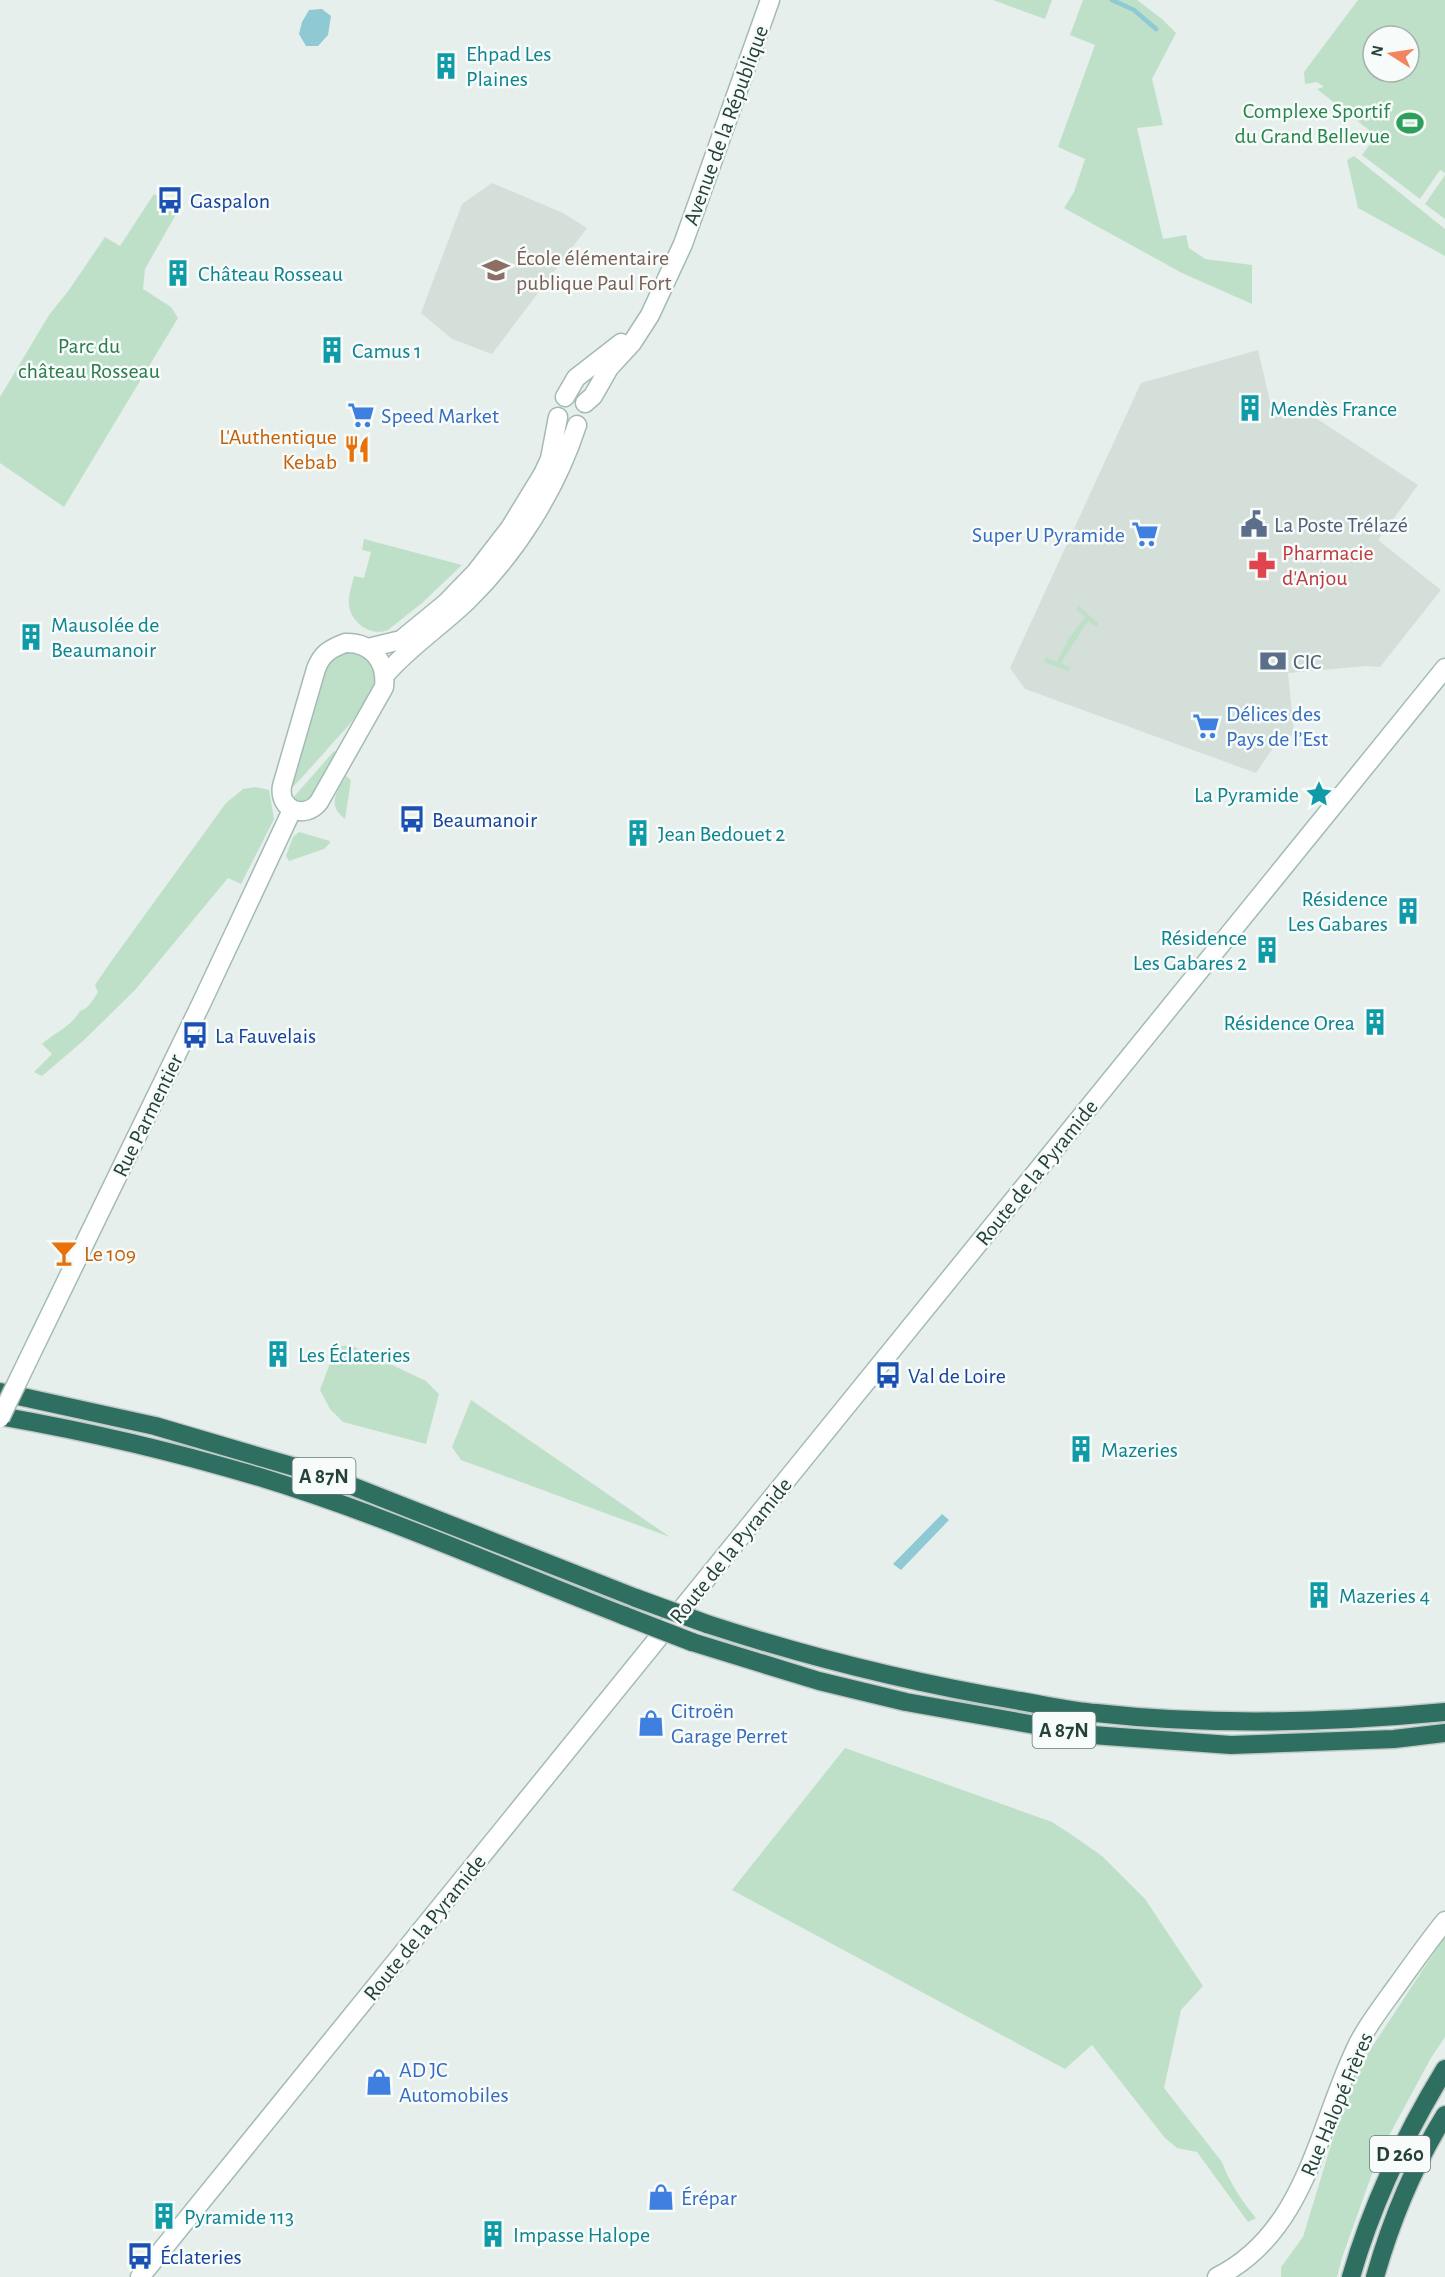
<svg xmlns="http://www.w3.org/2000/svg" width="1445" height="2277" font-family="'Alegreya Sans',sans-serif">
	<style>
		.built { fill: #d4dfda }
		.green { fill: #bfe0c8; fill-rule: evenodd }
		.water { fill: #8ec9d4 }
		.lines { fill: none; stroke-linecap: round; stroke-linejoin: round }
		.stream { stroke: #8ec9d4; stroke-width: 4.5 }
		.secondary-casing { stroke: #a4bbb3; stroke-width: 21 }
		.highway-casing { stroke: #c2cac8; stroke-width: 21 }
		.secondary { stroke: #fff; stroke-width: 18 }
		.highway { stroke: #2f6f62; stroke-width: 18 }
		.secondary-bridge-casing { stroke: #a4bbb3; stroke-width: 21; stroke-linecap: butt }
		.highway-bridge-casing { stroke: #c2cac8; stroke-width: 21; stroke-linecap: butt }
		.secondary-bridge { stroke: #fff; stroke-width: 18 }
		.highway-bridge { stroke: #2f6f62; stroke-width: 18 }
		.labels { text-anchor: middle; stroke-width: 5; stroke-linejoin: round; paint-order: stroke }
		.shield { fill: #f7fbf9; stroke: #637a73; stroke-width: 1.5 }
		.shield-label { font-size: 21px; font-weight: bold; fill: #24423a }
		.culture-label { font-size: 22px; fill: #0d838f; stroke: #f7fbf9; text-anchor: start }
		.leisure-label { font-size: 22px; fill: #27864d; stroke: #f7fbf9; text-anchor: end }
		.street-label { font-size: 22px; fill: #24423a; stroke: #f7fbf9 }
		.transit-label { font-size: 22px; fill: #164399; stroke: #f7fbf9; text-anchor: start }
		.education-label { font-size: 22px; fill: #785e54; stroke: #f7fbf9; text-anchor: start }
		.park-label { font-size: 22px; fill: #2d7a4b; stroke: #f7fbf9 }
		.shop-label { font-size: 22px; fill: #366cbe; stroke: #f7fbf9; text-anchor: start }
		.food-label { font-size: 22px; fill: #c56008; stroke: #f7fbf9; text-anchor: end }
		.service-label { font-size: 22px; fill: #4e5e75; stroke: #f7fbf9; text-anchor: start }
		.health-label { font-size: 22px; fill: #be3a42; stroke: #f7fbf9; text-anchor: start }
	</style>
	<rect width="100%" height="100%" fill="#e6efeb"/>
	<path class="built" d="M492,183L563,213L587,228L492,354L452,339L421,313L462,204Z
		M1258,350L1271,406L1299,407L1418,485L1378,540L1441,590L1380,667L1367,666L1288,673L1294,733L1273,748L1256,773L1025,689L1010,668L1141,383Z"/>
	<path class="green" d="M993,0H1052L1045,19Z
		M1083,0H1137L1162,19L1176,33L1152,79L1163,125L1137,128L1163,239L1186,235L1189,248L1205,259L1252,265V304L1182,273L1064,208L1074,192L1085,159L1058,147L1095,45L1070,35Z
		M1358,0H1445V173L1440,170L1420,199L1362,155L1374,139V134L1317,89L1324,87L1317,82L1305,84L1304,72ZM1373,36H1409V72H1373Z
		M1354,156L1445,229V256L1358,208L1347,160Z
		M1445,175V219L1425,204Z
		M154,194L179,209L145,269L143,289L171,307L178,318L64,507L0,463V397L49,315L69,290L105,237L120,246Z
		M364,539L462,565L422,603L388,630C371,637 351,623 349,605C348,595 352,585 354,576L364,578L371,552L362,550Z
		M1079,606L1099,624L1096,627L1088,621L1061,663L1070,668L1068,671L1044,662L1046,657L1057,662L1069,638L1085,617L1076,609Z
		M345,651C413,660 351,723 330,746C318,760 305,774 293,787L291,786L324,672L331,658Z
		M334,751L337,753L311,799L301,804L292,799Z
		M346,776L351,780L345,819C327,805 336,793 346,776Z
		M256,787L269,790L274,819L241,884L228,878L135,990L83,1041L42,1076L34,1072L52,1054L42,1044C54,1033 71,1027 80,1011C89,1008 93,1000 98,992L95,985L110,963L226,803L243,789Z
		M299,832L330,841V843L324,849L289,861L286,856L293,837Z
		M350,1345L426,1381L439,1394L426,1444L343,1422L330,1409L320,1390L336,1347Z
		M471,1400L670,1537L461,1460L452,1447Z
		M845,1748L1052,1822L1069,1833L1102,1856L1145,1899L1203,1986L1181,2010L1164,2088L1222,2162C1229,2182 1242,2201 1256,2218L1248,2222L1197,2152L1177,2148L1165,2138L1092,2045L1065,2069L732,1890Z
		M1445,1936V2037L1431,2058L1379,2154L1342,2258L1337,2277H1281V2267L1303,2237L1351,2079Z"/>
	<path class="water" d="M322,9L331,16L328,35L318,46H306L299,34L302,22L309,10Z
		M942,1514L949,1520L901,1570L893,1564Z"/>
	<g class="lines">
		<path class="stream" d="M1112,0L1134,10L1156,29"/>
		<defs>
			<path id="secondary" d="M565,397L576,378L621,343
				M585,403L593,396L609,368L632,343L650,315L683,244L770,0
				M345,643C371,642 387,661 384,687L319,802C305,820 278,810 282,786L316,669C322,653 330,649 345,643Z
				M368,648L401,640L446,603L476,572L510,528L543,474L550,459L558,417
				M385,675C409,647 440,627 467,601C516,553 556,490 577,425
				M28,1360L201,1004L292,810
				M140,2277L1445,668
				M1217,2277C1307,2232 1318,2125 1358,2044C1368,2024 1383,2005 1396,1987C1412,1965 1428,1942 1445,1921"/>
			<path id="highway" d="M0,1392L155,1426L329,1477L636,1598
				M0,1416C86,1431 172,1451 256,1476C382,1514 503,1569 625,1616
				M707,1624C811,1658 912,1683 1020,1701C1045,1705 1070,1711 1096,1713C1212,1726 1329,1723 1445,1712
				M692,1642L819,1681L906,1702L1092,1735L1231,1745L1394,1739L1445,1733
				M1351,2277C1372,2204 1406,2133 1445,2069
				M1375,2277C1391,2221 1414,2165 1445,2115"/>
		</defs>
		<use href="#secondary" class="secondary-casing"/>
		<use href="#highway" class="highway-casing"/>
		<use href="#secondary" class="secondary"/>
		<use href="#highway" class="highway"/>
		<defs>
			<path id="secondary-bridge" d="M0,1418L28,1360"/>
			<path id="highway-bridge" d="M636,1598L707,1624
				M625,1616L692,1642"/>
		</defs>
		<use href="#secondary-bridge" class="secondary-bridge-casing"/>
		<use href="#highway-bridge" class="highway-bridge-casing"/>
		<use href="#secondary-bridge" class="secondary-bridge"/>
		<use href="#highway-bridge" class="highway-bridge"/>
	</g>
	<defs>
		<symbol id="building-bare" viewBox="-9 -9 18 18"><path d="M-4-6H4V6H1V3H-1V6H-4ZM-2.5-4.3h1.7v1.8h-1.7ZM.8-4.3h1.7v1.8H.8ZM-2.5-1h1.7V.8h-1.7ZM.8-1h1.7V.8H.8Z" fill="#0f9aa8" stroke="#f7fbf9" stroke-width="2.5" paint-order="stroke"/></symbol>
		<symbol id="stadium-bare" viewBox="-9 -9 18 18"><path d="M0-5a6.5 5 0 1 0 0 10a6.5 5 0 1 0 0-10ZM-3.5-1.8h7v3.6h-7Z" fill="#2e9e5b" stroke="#f7fbf9" stroke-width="2.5" paint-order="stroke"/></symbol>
		<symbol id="bus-bare" viewBox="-9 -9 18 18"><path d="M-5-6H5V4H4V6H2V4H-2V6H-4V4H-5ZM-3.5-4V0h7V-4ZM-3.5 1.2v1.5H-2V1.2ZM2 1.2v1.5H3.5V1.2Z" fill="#1a4fb4" stroke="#f7fbf9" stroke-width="2.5" paint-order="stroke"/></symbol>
		<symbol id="school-bare" viewBox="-9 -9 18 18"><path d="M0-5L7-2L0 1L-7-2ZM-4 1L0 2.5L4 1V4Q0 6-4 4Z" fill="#8d6e63" stroke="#f7fbf9" stroke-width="2.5" paint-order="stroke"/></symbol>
		<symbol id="supermarket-bare" viewBox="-9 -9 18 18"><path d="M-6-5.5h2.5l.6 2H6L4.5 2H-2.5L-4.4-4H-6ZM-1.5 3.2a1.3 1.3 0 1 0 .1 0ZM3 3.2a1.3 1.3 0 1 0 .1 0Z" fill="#3f7fe0" stroke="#f7fbf9" stroke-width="2.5" paint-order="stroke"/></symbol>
		<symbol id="restaurant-bare" viewBox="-9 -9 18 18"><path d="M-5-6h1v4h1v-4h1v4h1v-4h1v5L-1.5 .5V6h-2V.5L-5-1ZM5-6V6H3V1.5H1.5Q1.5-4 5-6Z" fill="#e8710a" stroke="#f7fbf9" stroke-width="2.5" paint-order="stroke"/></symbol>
		<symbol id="civic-bare" viewBox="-9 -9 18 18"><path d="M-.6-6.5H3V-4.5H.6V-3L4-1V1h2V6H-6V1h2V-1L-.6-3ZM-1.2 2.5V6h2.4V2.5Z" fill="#5c6f8a" stroke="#f7fbf9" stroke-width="2.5" paint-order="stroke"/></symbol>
		<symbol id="pharmacy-bare" viewBox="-9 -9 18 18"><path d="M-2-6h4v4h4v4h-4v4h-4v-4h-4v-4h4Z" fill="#e0444e" stroke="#f7fbf9" stroke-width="2.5" paint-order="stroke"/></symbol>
		<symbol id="bank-bare" viewBox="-9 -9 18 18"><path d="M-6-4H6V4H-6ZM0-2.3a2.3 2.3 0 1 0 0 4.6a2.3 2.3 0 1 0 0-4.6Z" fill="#5c6f8a" stroke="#f7fbf9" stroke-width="2.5" paint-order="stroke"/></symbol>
		<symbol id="sight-bare" viewBox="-9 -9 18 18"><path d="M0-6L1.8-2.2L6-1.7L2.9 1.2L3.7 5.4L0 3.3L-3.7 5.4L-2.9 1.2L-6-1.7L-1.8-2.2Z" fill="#0f9aa8" stroke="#f7fbf9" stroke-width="2.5" paint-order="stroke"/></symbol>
		<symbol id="bar-bare" viewBox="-9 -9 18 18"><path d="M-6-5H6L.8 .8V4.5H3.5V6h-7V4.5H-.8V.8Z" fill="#e8710a" stroke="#f7fbf9" stroke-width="2.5" paint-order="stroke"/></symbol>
		<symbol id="shop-bare" viewBox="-9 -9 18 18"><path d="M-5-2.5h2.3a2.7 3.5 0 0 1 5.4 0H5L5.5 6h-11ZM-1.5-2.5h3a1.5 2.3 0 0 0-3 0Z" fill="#3f7fe0" stroke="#f7fbf9" stroke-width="2.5" paint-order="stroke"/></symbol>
	</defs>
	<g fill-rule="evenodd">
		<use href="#building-bare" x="427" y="47" width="38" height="38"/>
		<use href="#stadium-bare" x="1391" y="104" width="38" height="38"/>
		<use href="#bus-bare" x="151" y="181" width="38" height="38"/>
		<use href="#school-bare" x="477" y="251" width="38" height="38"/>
		<use href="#building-bare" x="159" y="254" width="38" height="38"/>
		<use href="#building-bare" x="313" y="331" width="38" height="38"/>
		<use href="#building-bare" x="1231" y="389" width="38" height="38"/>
		<use href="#supermarket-bare" x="342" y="396" width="38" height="38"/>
		<use href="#restaurant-bare" x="338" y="430" width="38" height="38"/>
		<use href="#civic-bare" x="1235" y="505" width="38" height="38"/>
		<use href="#supermarket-bare" x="1126" y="515" width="38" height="38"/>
		<use href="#pharmacy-bare" x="1243" y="546" width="38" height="38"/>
		<use href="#building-bare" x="12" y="618" width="38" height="38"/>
		<use href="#bank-bare" x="1254" y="642" width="38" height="38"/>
		<use href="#supermarket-bare" x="1187" y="707" width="38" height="38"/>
		<use href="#sight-bare" x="1300" y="775" width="38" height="38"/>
		<use href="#bus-bare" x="393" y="800" width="38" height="38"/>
		<use href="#building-bare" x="619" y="814" width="38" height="38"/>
		<use href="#building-bare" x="1389" y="892" width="38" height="38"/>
		<use href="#building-bare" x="1248" y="931" width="38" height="38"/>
		<use href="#building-bare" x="1356" y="1003" width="38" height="38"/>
		<use href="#bus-bare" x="176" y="1016" width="38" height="38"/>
		<use href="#bar-bare" x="45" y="1234" width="38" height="38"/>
		<use href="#building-bare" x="259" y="1335" width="38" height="38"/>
		<use href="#bus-bare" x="869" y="1356" width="38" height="38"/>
		<use href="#building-bare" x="1062" y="1430" width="38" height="38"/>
		<use href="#building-bare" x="1300" y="1576" width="38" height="38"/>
		<use href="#shop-bare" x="632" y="1704" width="38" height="38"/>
		<use href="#shop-bare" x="360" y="2063" width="38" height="38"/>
		<use href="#shop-bare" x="642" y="2178" width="38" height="38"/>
		<use href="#building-bare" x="145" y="2197" width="38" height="38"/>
		<use href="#building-bare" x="474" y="2215" width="38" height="38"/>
		<use href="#bus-bare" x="121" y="2237" width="38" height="38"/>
	</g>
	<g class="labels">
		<g class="shield">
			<rect x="292.5" y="1458" width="63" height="36" rx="4.5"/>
			<rect x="1032.5" y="1712" width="63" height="36" rx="4.5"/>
			<rect x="1370" y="2136" width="60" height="36" rx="4.5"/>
		</g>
		<g class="shield-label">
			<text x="324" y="1483">A 87N</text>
			<text x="1064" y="1737">A 87N</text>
			<text x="1400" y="2161">D 260</text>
		</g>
		<g class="culture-label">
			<text x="466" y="61">Ehpad Les<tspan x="466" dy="25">Plaines</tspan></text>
			<text x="198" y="281">Château Rosseau</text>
			<text x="352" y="358">Camus 1</text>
			<text x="1270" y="416">Mendès France</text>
			<text x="51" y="632">Mausolée de<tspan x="51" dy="25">Beaumanoir</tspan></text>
			<text x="1299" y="802" text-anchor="end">La Pyramide</text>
			<text x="658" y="841">Jean Bedouet 2</text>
			<text x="1388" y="906" text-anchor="end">Résidence<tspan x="1388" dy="25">Les Gabares</tspan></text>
			<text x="1247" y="945" text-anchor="end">Résidence<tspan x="1247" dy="25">Les Gabares 2</tspan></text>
			<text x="1355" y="1030" text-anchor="end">Résidence Orea</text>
			<text x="298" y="1362">Les Éclateries</text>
			<text x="1101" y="1457">Mazeries</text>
			<text x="1339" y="1603">Mazeries 4</text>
			<text x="184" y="2224">Pyramide 113</text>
			<text x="513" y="2242">Impasse Halope</text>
		</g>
		<g class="leisure-label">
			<text x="1390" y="118">Complexe Sportif<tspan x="1390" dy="25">du Grand Bellevue</tspan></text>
		</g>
		<g class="street-label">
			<text transform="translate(725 125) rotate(-70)" y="8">Avenue de la République</text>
			<text transform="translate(147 1115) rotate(-64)" y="8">Rue Parmentier</text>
			<text transform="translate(1036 1172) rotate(-51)" y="8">Route de la Pyramide</text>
			<text transform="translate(730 1550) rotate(-51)" y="8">Route de la Pyramide</text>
			<text transform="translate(424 1927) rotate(-51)" y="8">Route de la Pyramide</text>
			<text transform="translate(1336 2104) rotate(-67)" y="8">Rue Halopé Frères</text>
		</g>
		<g class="transit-label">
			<text x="190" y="208">Gaspalon</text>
			<text x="432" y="827">Beaumanoir</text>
			<text x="215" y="1043">La Fauvelais</text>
			<text x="908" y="1383">Val de Loire</text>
			<text x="160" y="2264">Éclateries</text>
		</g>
		<g class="education-label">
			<text x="516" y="265">École élémentaire<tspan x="516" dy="25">publique Paul Fort</tspan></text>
		</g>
		<g class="park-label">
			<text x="89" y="353">Parc du<tspan x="89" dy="25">château Rosseau</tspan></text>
		</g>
		<g class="shop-label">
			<text x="381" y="423">Speed Market</text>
			<text x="1125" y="542" text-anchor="end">Super U Pyramide</text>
			<text x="1226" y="721">Délices des<tspan x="1226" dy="25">Pays de l’Est</tspan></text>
			<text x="671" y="1718">Citroën<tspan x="671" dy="25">Garage Perret</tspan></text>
			<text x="399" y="2077">AD JC<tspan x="399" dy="25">Automobiles</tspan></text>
			<text x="681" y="2205">Érépar</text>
		</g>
		<g class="food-label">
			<text x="337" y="444">L'Authentique<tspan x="337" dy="25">Kebab</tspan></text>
			<text x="84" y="1261" text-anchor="start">Le 109</text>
		</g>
		<g class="service-label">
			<text x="1274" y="532">La Poste Trélazé</text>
			<text x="1293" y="669">CIC</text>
		</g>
		<g class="health-label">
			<text x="1282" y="560">Pharmacie<tspan x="1282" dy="25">d'Anjou</tspan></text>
		</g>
	</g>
	<g transform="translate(1391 54) rotate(282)"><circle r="28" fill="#f7fbf9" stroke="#a3b1ad" stroke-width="1.5"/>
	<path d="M0-4.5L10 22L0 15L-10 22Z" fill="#f4845f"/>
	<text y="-9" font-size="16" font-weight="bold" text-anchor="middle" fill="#24423a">N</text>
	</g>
</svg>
